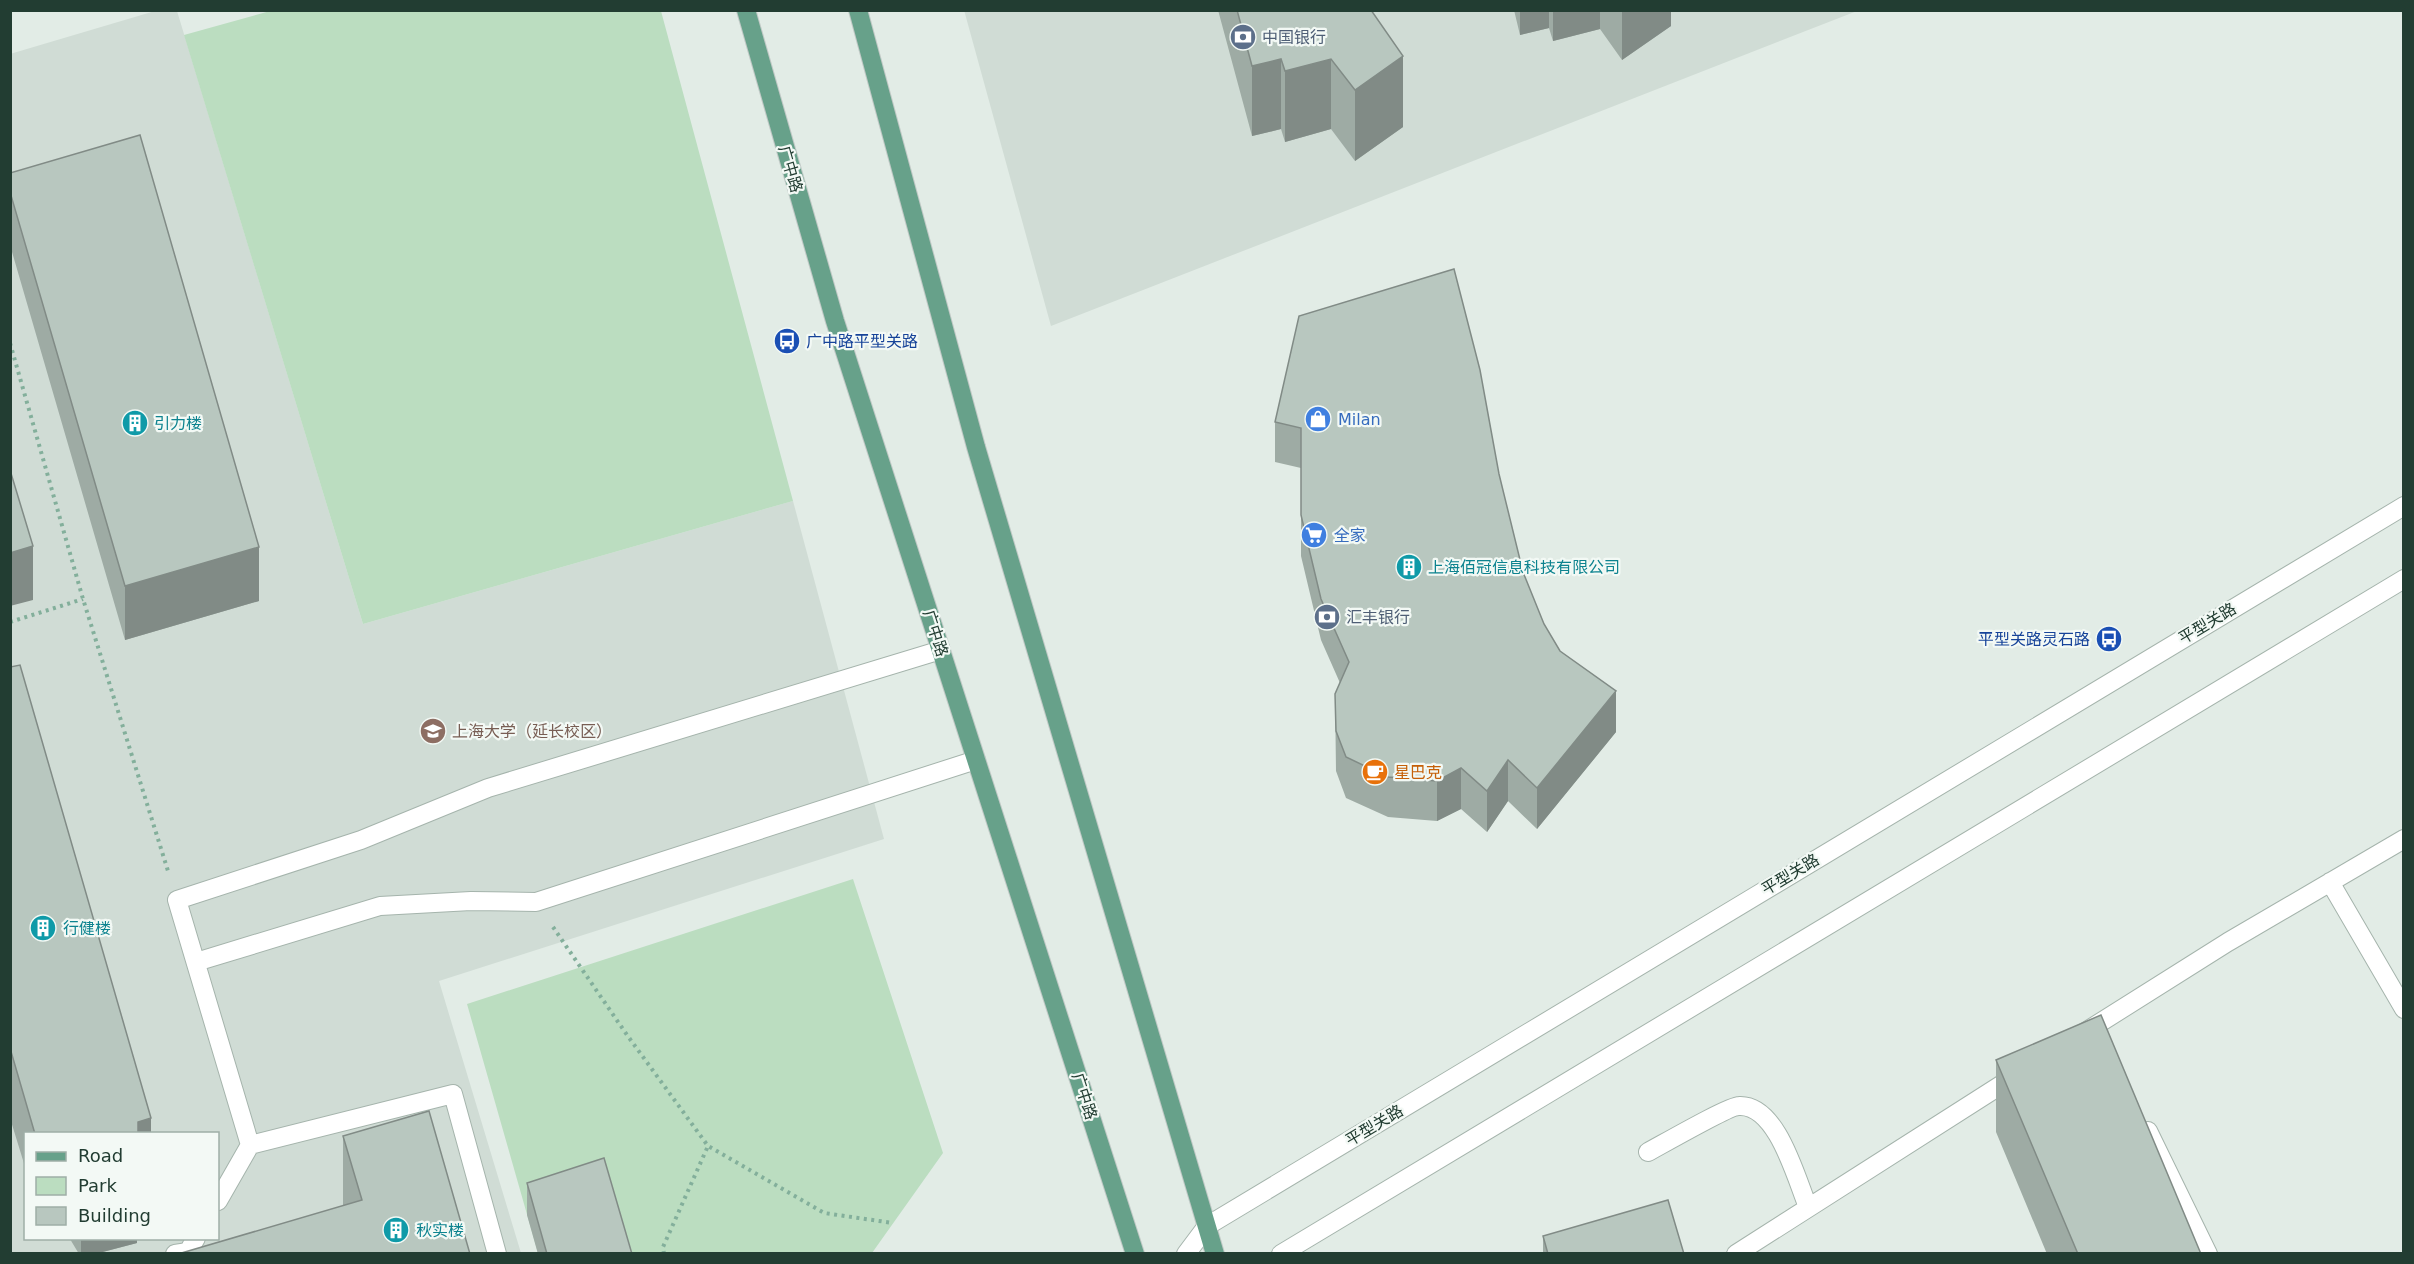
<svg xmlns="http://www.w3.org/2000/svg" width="2414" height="1264" font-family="'DejaVu Sans','Noto Sans SC',sans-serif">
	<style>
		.built { fill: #d0dcd5; fill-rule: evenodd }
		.green { fill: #bbddc0 }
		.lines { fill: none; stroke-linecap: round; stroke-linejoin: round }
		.minor-casing { stroke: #a5b4ac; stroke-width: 20 }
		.major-casing { stroke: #c1c9c6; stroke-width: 20 }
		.path { stroke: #83af9b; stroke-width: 4; stroke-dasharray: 3 4.5; stroke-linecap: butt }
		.minor { stroke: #fff; stroke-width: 18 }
		.major { stroke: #67a18a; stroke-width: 18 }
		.wall { fill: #9eaba4 }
		.shaded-wall { fill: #818b86 }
		.building { fill: #b8c7bf; stroke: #818b86; stroke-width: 1.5 }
		.labels { text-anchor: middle; stroke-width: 4.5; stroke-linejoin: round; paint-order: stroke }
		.service-label { font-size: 16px; fill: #4e5e75; stroke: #f3f9f5; text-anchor: start }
		.street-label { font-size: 16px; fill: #223d32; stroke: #f3f9f5 }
		.transit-label { font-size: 16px; fill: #164399; stroke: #f3f9f5; text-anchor: start }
		.shop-label { font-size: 16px; fill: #366cbe; stroke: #f3f9f5; text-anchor: start }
		.culture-label { font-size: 16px; fill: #0d838f; stroke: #f3f9f5; text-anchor: start }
		.education-label { font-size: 16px; fill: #785e54; stroke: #f3f9f5; text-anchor: start }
		.food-label { font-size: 16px; fill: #c56008; stroke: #f3f9f5; text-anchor: start }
	</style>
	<rect width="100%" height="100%" fill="#e2ece6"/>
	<path class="built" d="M964,10L1857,11L1051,326Z
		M155,11H177L363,624L793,501L884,839L439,981L521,1253H11L10,54ZM26,1134H218V1238H26Z"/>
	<path class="green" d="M270,11H661L793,501L363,624L184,35Z
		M853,879L943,1153L872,1253H538L467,1004Z"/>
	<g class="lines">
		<defs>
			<path id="minor" d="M2330,882L2404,1009
				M196,962L380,906L471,901L536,902L976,760
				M2082,1034L2228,942L2404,839
				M2148,1131L2208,1254
				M250,1145L177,900L361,840L488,788L941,650
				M1648,1152C1663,1144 1729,1106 1739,1106C1777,1104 1796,1178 1808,1207
				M218,1201L250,1145L453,1094L497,1254
				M175,1254L188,1252L196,1238
				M1186,1254L1207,1226L2404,506
				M1281,1254L2404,579
				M1736,1254L2015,1076"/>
			<path id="major" d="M746,10L835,321L1135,1254
				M858,10L976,447L1215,1254"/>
		</defs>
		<use href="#minor" class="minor-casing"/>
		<use href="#major" class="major-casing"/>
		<path class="path" d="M10,343L83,599L168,871
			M10,622L83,599
			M553,927L627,1035L708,1146L824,1213L893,1223
			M664,1254L663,1247L708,1146"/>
		<use href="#minor" class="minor"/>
		<use href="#major" class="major"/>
	</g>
	<path class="wall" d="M1218,10H1371L1403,127L1355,161L1331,129L1285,142L1281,129L1252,136Z
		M1514,10H1671V26L1622,60L1600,29L1553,41L1549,28L1520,35Z
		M10,173L259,601L125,640L10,245Z
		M1275,422L1499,474L1523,572L1544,624L1560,651L1616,732L1537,829L1508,801L1487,832L1461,809L1437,821L1388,817L1346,798L1336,771L1335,694L1340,683L1321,640L1301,556V468L1275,462Z
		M10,667L151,1134H26V1170L10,1118Z
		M1996,1060L2201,1254H2047L1996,1132Z
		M343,1136L470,1254L343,1205Z
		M527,1183L632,1254H538L527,1215Z
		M1543,1236L1684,1254H1543Z
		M70,1239H137V1243L95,1254H79Z"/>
	<path class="shaded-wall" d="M1520,10H1549V28L1520,35Z
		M1553,10H1600V29L1553,41Z
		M1622,10H1671V26L1622,60Z
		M1403,56V127L1355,161V90Z
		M1281,59V129L1252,136V66Z
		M1331,59V129L1285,142V71Z
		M33,546V600L10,606V553Z
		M259,547V601L125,640V586Z
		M1616,691V732L1537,829V788Z
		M1508,760V801L1487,832V791Z
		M1461,768V809L1437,821V781Z
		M151,1118V1134H138V1122Z
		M81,1239H137V1243L95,1254H81Z"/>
	<path class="building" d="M1237,10H1371L1403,56L1355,90L1331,59L1285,71L1281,59L1252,66Z
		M140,135L259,547L125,586L10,192V173Z
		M1454,269L1480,370L1499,474L1523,572L1544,624L1560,651L1616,691L1537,788L1508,760L1487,791L1461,768L1437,781L1388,777L1346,757L1336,731L1335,694L1349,662L1321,599L1301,515V428L1275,422L1299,316Z
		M10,470L33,546L10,553Z
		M20,665L151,1118L138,1122V1134H35L10,1048V667Z
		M2101,1015L2201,1254H2078L1996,1060Z
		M429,1111L470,1254H178L362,1200L343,1136Z
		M604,1158L632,1254H547L527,1183Z
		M1668,1200L1684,1254H1548L1543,1236Z"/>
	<defs>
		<symbol id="bank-disc" viewBox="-11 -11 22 22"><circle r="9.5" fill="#5c6f8a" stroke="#f3f9f5"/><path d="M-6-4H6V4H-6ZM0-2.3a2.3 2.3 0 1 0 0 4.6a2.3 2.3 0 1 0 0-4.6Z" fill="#fff"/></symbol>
		<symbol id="bus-disc" viewBox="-11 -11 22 22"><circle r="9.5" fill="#1a4fb4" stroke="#f3f9f5"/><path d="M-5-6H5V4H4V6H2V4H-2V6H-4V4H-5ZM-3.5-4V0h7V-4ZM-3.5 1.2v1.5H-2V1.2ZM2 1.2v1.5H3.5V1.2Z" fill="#fff"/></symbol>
		<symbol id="shop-disc" viewBox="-11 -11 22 22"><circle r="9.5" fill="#3f7fe0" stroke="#f3f9f5"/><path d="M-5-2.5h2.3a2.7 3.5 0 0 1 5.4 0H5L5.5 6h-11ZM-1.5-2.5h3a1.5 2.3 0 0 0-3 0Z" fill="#fff"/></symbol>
		<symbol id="building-disc" viewBox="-11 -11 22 22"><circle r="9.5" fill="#0f9aa8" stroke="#f3f9f5"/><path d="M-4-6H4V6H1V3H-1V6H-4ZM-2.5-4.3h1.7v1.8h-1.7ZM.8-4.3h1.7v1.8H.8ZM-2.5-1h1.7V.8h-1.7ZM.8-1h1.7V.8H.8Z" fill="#fff"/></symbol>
		<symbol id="supermarket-disc" viewBox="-11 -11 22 22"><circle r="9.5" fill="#3f7fe0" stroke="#f3f9f5"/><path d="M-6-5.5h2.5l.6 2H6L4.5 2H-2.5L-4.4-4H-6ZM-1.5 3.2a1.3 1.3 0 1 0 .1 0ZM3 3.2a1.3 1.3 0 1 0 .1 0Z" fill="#fff"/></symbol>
		<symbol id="university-disc" viewBox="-11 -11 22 22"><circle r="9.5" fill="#8d6e63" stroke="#f3f9f5"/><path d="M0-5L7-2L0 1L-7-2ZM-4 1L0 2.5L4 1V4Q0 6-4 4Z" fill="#fff"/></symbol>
		<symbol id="cafe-disc" viewBox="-11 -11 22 22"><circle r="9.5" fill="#e8710a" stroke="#f3f9f5"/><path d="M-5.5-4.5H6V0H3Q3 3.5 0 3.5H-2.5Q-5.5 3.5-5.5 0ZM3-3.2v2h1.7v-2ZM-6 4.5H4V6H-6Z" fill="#fff"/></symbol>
	</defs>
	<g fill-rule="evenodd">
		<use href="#bank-disc" x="1228" y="22" width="30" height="30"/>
		<use href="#bus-disc" x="772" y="326" width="30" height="30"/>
		<use href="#shop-disc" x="1303" y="404" width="30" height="30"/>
		<use href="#building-disc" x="120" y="408" width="30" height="30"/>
		<use href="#supermarket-disc" x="1299" y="520" width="30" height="30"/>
		<use href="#building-disc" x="1394" y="552" width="30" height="30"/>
		<use href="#bank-disc" x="1312" y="602" width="30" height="30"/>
		<use href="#bus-disc" x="2094" y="624" width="30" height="30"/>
		<use href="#university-disc" x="418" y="716" width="30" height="30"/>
		<use href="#cafe-disc" x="1360" y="757" width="30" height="30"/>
		<use href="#building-disc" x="28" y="913" width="30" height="30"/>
		<use href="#building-disc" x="381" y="1215" width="30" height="30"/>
	</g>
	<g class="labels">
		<g class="service-label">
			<text x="1262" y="43">中国银行</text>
			<text x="1346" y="623">汇丰银行</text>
		</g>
		<g class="street-label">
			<text transform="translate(791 169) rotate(74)" y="6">广中路</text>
			<text transform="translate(2207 623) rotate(-31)" y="6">平型关路</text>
			<text transform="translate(936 633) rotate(72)" y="6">广中路</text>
			<text transform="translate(1790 874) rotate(-31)" y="6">平型关路</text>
			<text transform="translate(1085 1096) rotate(72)" y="6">广中路</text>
			<text transform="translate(1374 1125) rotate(-31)" y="6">平型关路</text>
		</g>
		<g class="transit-label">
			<text x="806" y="347">广中路平型关路</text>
			<text x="2090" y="645" text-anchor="end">平型关路灵石路</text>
		</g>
		<g class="shop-label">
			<text x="1338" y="425">Milan</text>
			<text x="1334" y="541">全家</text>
		</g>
		<g class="culture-label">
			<text x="154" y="429">引力楼</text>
			<text x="1428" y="573">上海佰冠信息科技有限公司</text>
			<text x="63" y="934">行健楼</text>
			<text x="416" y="1236">秋实楼</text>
		</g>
		<g class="education-label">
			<text x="452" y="737">上海大学（延长校区）</text>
		</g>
		<g class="food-label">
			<text x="1394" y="778">星巴克</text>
		</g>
	</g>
	<rect width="2414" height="1264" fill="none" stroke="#223d32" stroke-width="24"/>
	<rect x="24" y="1132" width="195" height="108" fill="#f3f9f5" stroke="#9faea7" stroke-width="1.5"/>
	<rect x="36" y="1152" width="30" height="9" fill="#67a18a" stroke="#9faea7" stroke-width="1.5"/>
	<text x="78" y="1162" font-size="18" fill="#223d32">Road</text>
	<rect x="36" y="1177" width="30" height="18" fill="#bbddc0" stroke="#9faea7" stroke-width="1.5"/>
	<text x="78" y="1192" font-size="18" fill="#223d32">Park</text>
	<rect x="36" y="1207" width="30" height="18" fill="#b8c7bf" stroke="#9faea7" stroke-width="1.5"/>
	<text x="78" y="1222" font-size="18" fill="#223d32">Building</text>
</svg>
